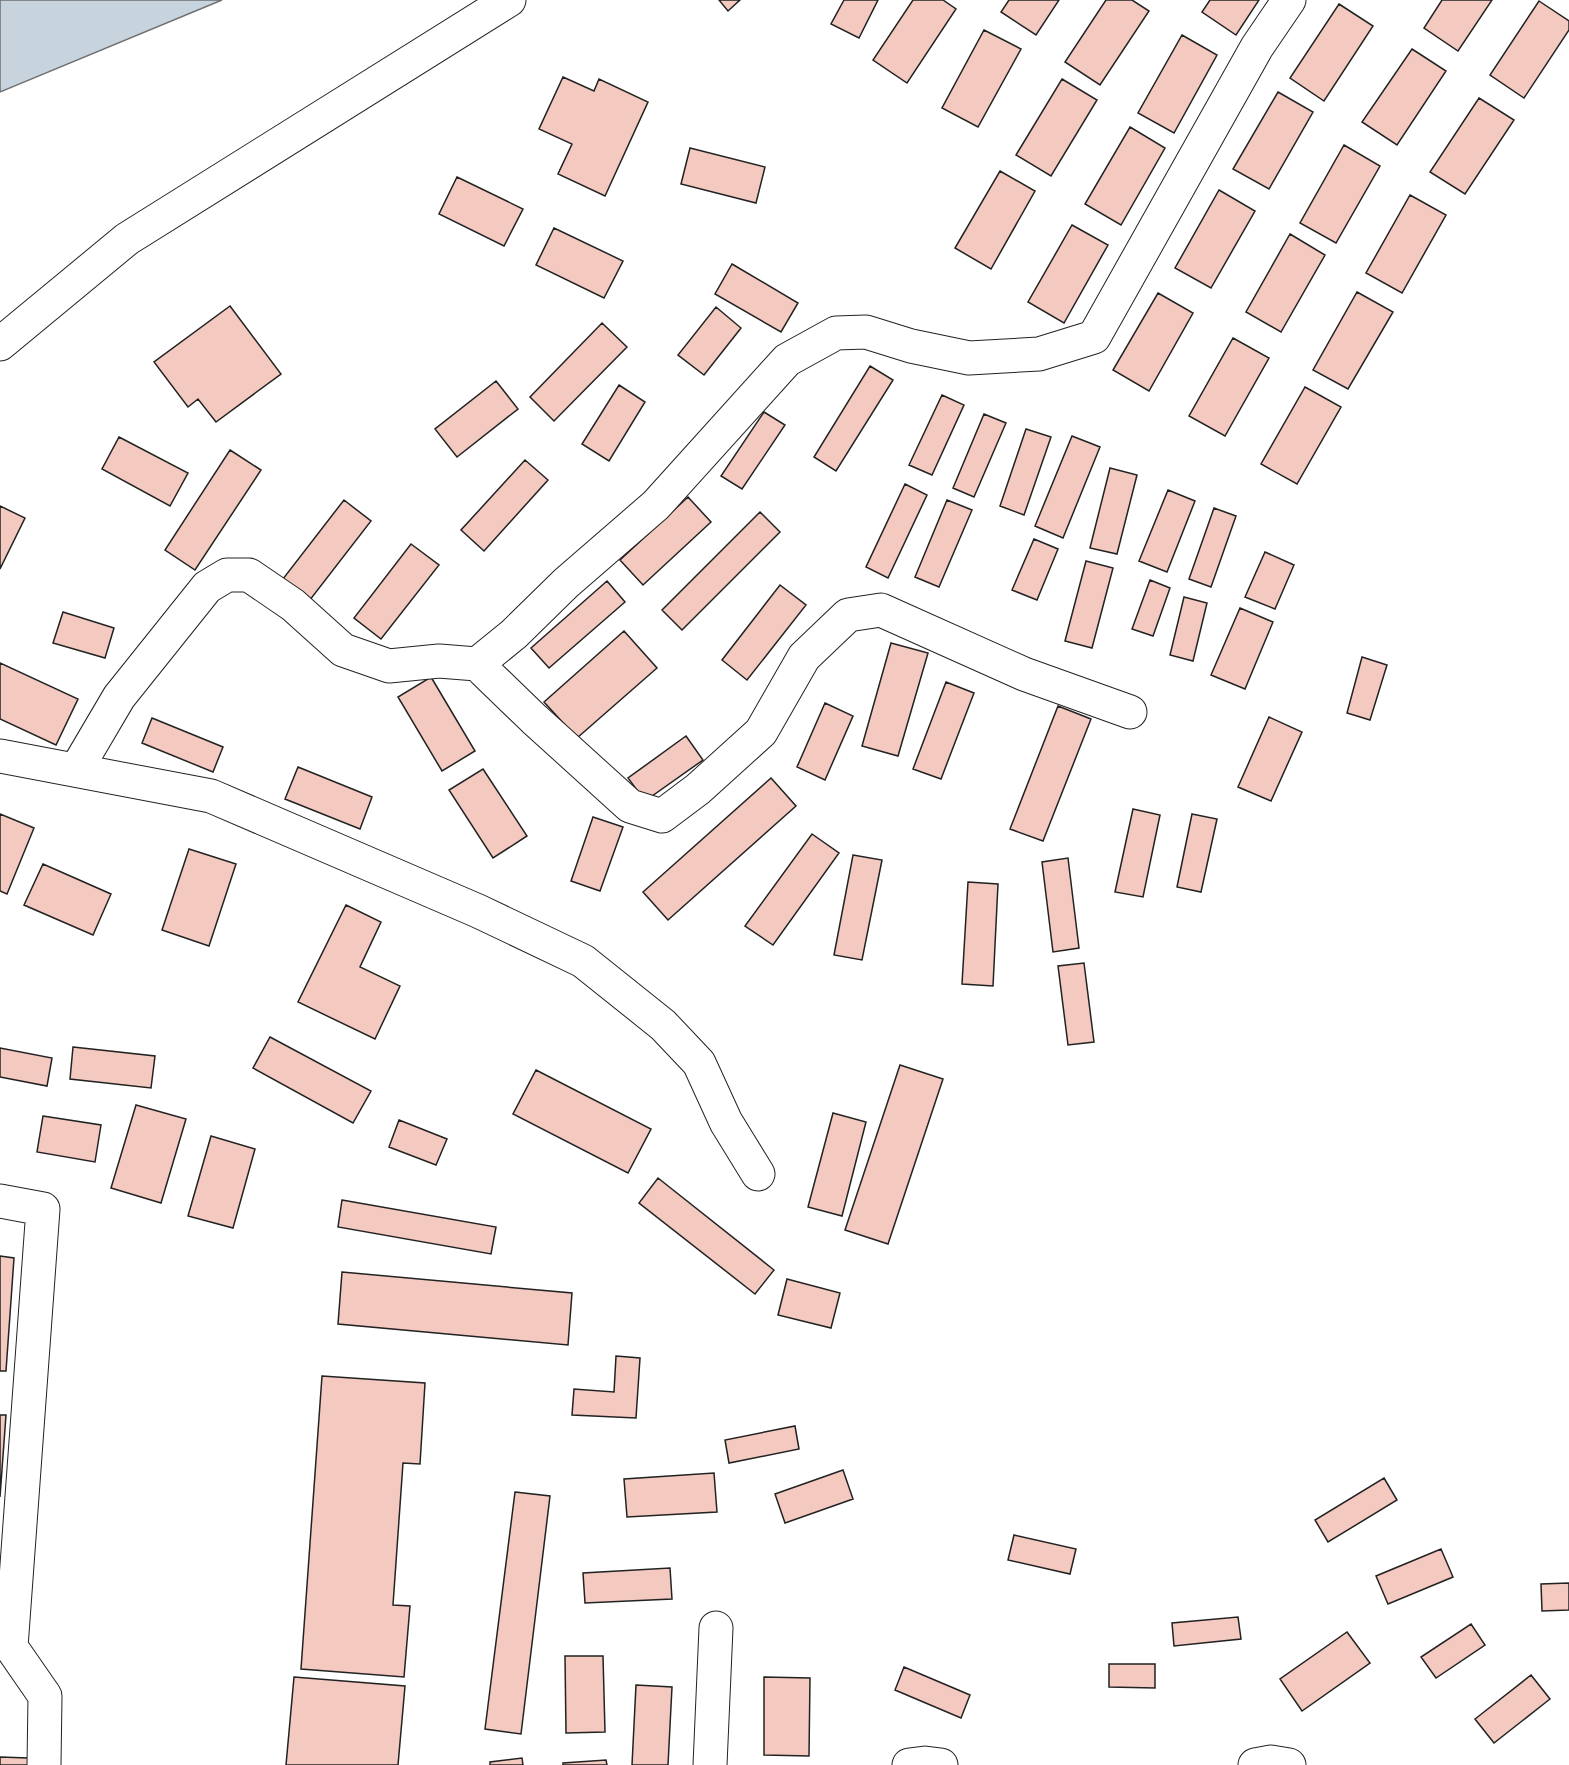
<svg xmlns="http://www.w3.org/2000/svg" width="1569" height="1765" font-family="Inter,sans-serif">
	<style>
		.water { fill: #c7d3dd; stroke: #6f6f6f; stroke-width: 1.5 }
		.building { fill: #f3c9c0; stroke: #222; stroke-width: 1.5 }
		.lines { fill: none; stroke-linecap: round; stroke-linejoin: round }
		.minor-casing { stroke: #222; stroke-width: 35 }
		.major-casing { stroke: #222; stroke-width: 35 }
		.minor { stroke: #fff; stroke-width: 33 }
		.major { stroke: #fff; stroke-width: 33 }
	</style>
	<rect width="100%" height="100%" fill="#fff"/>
	<path class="water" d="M0,0H222L0,92Z"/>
	<path class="building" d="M719,0H740L728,11Z
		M844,0H878L859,38L831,24Z
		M913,0H943L956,9L907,83L873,60Z
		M1009,0H1059L1036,35L1001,12Z
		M1106,0H1132L1149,11L1100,85L1065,62Z
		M1210,0H1259L1236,35L1202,12Z
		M1442,0H1492L1458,51L1424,28Z
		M1539,1L1569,21V30L1524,98L1490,75Z
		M1339,4L1373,26L1324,101L1290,78Z
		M984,30L1021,49L978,127L942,108Z
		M1182,35L1217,55L1174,133L1138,113Z
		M1412,49L1446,71L1397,145L1362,122Z
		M563,77L594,91L599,79L648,102L605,196L558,174L572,144L539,129Z
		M1062,79L1097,100L1051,176L1016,155Z
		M1278,92L1313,112L1269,189L1233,169Z
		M1479,98L1514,120L1465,194L1430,172Z
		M1130,127L1165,148L1121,225L1085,204Z
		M1344,145L1380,166L1336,243L1300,223Z
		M690,148L765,167L756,203L681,184Z
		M1000,171L1035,191L991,269L955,248Z
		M457,177L523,209L504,246L439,214Z
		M1219,190L1255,211L1211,288L1175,268Z
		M1410,195L1446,215L1402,293L1366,273Z
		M1072,225L1108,245L1064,323L1028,302Z
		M554,228L623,261L604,298L536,265Z
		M1290,234L1325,255L1281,332L1246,312Z
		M732,264L798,303L781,332L715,294Z
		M1357,292L1393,312L1348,389L1313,370Z
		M1158,293L1193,313L1149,391L1113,370Z
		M230,306L281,374L216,422L198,399L188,407L154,362Z
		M716,307L741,328L704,375L678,355Z
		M602,323L627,347L554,421L530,397Z
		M1233,338L1269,358L1225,436L1189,416Z
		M870,366L893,380L836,471L814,457Z
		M496,381L518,409L457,457L435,429Z
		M619,385L645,402L609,461L582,444Z
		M1305,387L1341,407L1297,484L1261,464Z
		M942,395L964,405L932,475L909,465Z
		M764,412L785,425L742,489L721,476Z
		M984,414L1006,423L974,497L953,488Z
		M1026,429L1051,437L1024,515L1000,506Z
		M1072,436L1100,447L1063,538L1035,526Z
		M119,437L188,473L170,506L102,469Z
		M230,450L261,470L195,570L165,550Z
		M525,460L548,480L484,551L461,530Z
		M1110,468L1137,475L1117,554L1090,548Z
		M905,484L927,495L888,578L866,567Z
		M1168,490L1195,501L1167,572L1139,561Z
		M688,497L711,522L643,585L620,560Z
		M344,500L371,521L306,605L279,584Z
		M947,500L972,510L939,587L915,577Z
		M0,506L25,518L0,569Z
		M1214,508L1236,516L1211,587L1189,579Z
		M760,512L780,532L682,630L662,610Z
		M1034,539L1058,549L1037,600L1012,590Z
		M411,544L439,565L381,639L354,618Z
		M1265,552L1294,565L1275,609L1245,597Z
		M1086,561L1113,568L1092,648L1065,641Z
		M1150,580L1170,588L1153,636L1132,629Z
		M607,581L625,602L549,668L531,648Z
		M780,585L806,605L747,680L722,660Z
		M1184,597L1207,603L1193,661L1170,655Z
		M1240,608L1273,622L1245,689L1211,675Z
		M63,612L114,628L105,658L53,643Z
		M624,631L657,668L577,738L544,702Z
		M891,643L928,653L898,756L862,746Z
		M1362,657L1387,665L1370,720L1347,713Z
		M0,663L78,699L56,745L0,719Z
		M431,677L475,751L442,771L398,697Z
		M946,682L974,693L941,779L913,769Z
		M825,703L853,716L825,780L797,767Z
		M1058,706L1091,719L1043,841L1010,829Z
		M1269,717L1302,732L1271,801L1238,787Z
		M152,718L223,747L213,772L142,743Z
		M686,736L703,760L645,801L628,778Z
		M298,767L372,797L360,829L285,799Z
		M483,769L527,836L493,858L449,790Z
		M771,778L796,806L668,920L643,892Z
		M1133,809L1160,815L1143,897L1115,892Z
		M0,814L34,828L7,894L0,891Z
		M1192,814L1217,819L1201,892L1177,887Z
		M593,817L623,827L600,891L571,881Z
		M812,834L839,853L773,945L745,926Z
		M189,849L236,864L209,946L162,930Z
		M853,855L882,860L862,960L834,955Z
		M1068,858L1079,948L1053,952L1042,862Z
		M43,864L111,894L93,935L24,905Z
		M968,882L998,884L993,986L962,984Z
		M346,905L381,922L360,967L400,986L375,1039L298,1002Z
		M1084,963L1094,1042L1068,1045L1058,966Z
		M270,1037L371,1091L353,1123L253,1068Z
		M73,1047L155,1056L151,1088L70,1079Z
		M0,1048L52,1058L47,1086L0,1077Z
		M900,1065L943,1079L888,1244L845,1230Z
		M536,1070L651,1129L628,1173L513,1114Z
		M136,1105L186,1119L161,1203L111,1188Z
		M833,1113L866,1122L842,1216L808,1207Z
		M43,1116L101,1125L95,1162L37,1152Z
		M399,1120L447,1139L436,1165L389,1147Z
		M211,1136L255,1149L233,1228L188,1216Z
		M658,1178L774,1270L755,1294L639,1203Z
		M342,1200L496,1227L491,1254L338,1227Z
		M0,1256L14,1258L6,1371H0Z
		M342,1272L572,1293L568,1345L338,1324Z
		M787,1279L840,1293L831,1328L778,1315Z
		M616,1356L640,1358L636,1418L572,1415L574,1389L614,1392Z
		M322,1376L425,1383L420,1464L403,1463L393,1605L410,1606L404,1677L301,1669Z
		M0,1415H6L0,1497Z
		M795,1426L799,1449L729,1463L725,1440Z
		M843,1470L853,1499L785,1523L775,1494Z
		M714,1473L717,1512L627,1517L624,1479Z
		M1384,1478L1397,1500L1328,1542L1315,1520Z
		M515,1492L550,1496L521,1734L485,1729Z
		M1014,1535L1076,1549L1070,1574L1008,1560Z
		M1441,1549L1453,1577L1388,1604L1376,1576Z
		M670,1568L672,1599L585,1603L583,1573Z
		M1569,1583V1610L1542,1611L1541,1584Z
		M1238,1617L1241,1639L1174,1646L1172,1623Z
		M1471,1624L1485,1645L1436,1678L1421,1657Z
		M1347,1632L1370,1663L1302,1711L1280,1679Z
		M565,1656H603L605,1732L566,1733Z
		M1109,1664H1155V1688L1109,1687Z
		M904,1667L970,1695L961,1718L895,1690Z
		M1531,1675L1550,1699L1494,1743L1475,1719Z
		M294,1677L405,1686L398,1765H286Z
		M764,1677L810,1678L809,1756L764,1755Z
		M636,1685L672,1687L668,1765H632Z
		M0,1757L28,1758V1765H0Z
		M522,1758L523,1765H490V1762Z
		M606,1760L607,1765H563V1763Z"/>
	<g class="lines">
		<defs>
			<path id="minor" d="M477,664L514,634L566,583L656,505L787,360L836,333L866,332L911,346L969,358L1039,354L1094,337L1257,47L1289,0
				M0,756L211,796L478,911L583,961L663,1025L699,1063L726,1122L758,1174
				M76,770L119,697L207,587L227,575H249L293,605L343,650L389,666L439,661L477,664L534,719L630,806L662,816L698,789L761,732L804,657L848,615L881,610L1024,674L1130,712
				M0,1201L43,1209L11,1647L45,1696L44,1765
				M710,1765L716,1628
				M909,1765L925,1763L941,1765
				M1255,1765L1271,1762L1289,1765"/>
			<path id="major" d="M0,344L127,239L509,0"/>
		</defs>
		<use href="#minor" class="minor-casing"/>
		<use href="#major" class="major-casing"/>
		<use href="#minor" class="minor"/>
		<use href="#major" class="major"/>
	</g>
</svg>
